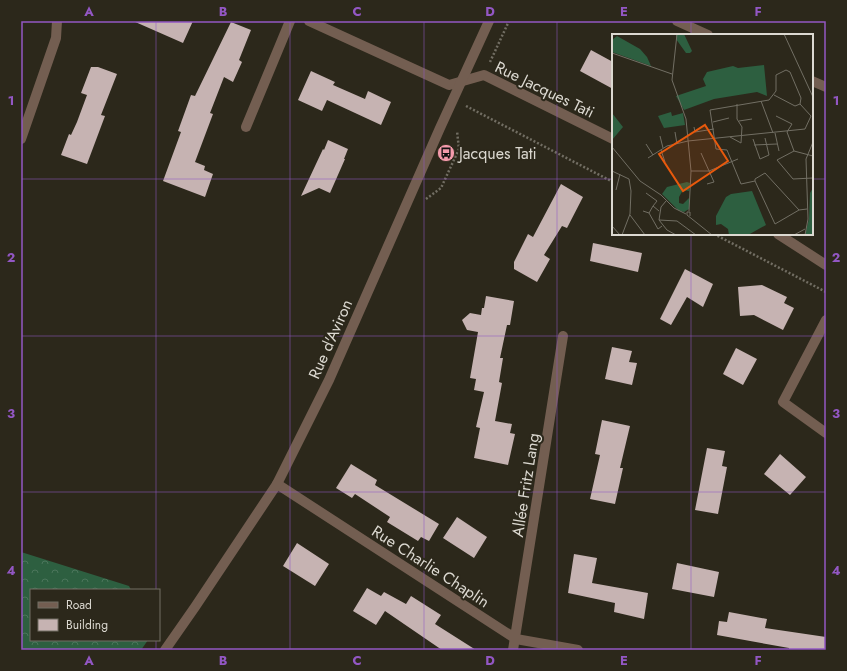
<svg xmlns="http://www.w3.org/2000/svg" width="847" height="671" font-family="Jost,sans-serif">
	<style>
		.forest { fill: url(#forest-crowns) }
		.building { fill: #c6b3b2 }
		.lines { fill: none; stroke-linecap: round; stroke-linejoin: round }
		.path { stroke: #726e63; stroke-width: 2.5; stroke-dasharray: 2 2; stroke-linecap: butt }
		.minor { stroke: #735e51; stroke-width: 10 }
		.tertiary { stroke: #735e51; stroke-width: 10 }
		.grid { fill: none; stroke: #9357c4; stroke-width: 1; stroke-opacity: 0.55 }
		.labels { text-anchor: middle; stroke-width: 4; stroke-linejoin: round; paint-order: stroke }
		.street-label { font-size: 16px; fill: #dcd9d1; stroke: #2c281b }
		.poi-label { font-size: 16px; fill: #dcd9d1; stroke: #2c281b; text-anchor: start }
		.inset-road { fill: none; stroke: #726f64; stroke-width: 1 }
		.view { fill: #e8590c; fill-opacity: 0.15; stroke: #e8590c; stroke-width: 2 }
		.inset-edge { fill: none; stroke: #dcd9d1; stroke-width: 2 }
		.neatline { fill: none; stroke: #9357c4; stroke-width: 1.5 }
		.grid-label { font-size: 13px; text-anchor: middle; font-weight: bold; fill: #9357c4 }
	</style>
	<defs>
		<pattern id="forest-crowns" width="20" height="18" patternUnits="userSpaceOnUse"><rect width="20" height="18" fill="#2d5f40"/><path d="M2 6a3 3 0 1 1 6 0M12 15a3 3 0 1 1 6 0" fill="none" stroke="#4b755b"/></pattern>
	</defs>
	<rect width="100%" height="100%" fill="#2c281b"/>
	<path class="forest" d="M21,552L129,586L131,590H31V640H148L141,650H21Z"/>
	<path class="building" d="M133,21H193L183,43Z
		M231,22L251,30L239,60L242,62L233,82L224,77L210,113L213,114L195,162L205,166L204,170L213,174L205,197L163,181L181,132L178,131L191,95L195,96Z
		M591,50L613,62V89L580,71Z
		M91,67H98L117,74L101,115L105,116L87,164L61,155L69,134L71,135L77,122L87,95L81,93Z
		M311,71L335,82L333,85L365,99L368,91L391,102L381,125L327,100L322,111L298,100Z
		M328,140L348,149L344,159H345L330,193L319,188L301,196L323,149L324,150Z
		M561,184L583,197L567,228L562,226L544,255L550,259L537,282L514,269V262L528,234L533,237Z
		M593,243L642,253L638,272L590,261Z
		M685,269L713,284L703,307L687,297L671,325L660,319Z
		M762,285L787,297L784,303L794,308L783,330L754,315L740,316L738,287Z
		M486,296L514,301L510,325H507L500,358H503L499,382L502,383L495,421L512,424L510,433L515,434L508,465L474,458L480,428L476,427L484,392L474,390L476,379L470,378L478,332L467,330L462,320L470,313L481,315L482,308H484Z
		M612,347L632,351L629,362L637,363L632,385L605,379Z
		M736,348L757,359L743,385L723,374Z
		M602,420L630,426L620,468H623L615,504L590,499L600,455L595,454Z
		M707,448L725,451L722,466L727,467L718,514L695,510Z
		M780,454L806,477L790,495L764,474Z
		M351,464L377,480L375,485L439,524L429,541L421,537L418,541L387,522L390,517L355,494L352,498L336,488Z
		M457,517L487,537L474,558L443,538Z
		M297,543L329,564L315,586L283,566Z
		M574,554L597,558L592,583L648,593L644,619L614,612L615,603L568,593Z
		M677,563L719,572L714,597L672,589Z
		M367,588L381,596L384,592L406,604L411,596L441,615L435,624L476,650H442L385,611L376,625L353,611Z
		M729,612L767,619L765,628L826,637V650H789V648L717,635L719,621L727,622Z"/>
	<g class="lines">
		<path class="path" d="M490,62L509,21
			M466,106L613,182
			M426,199L441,188L459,149L457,131
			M714,234L826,292"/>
		<path class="minor" d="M309,21L449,85L484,75L613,139
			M677,21L708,35
			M812,81L826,87
			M246,127L290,21
			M21,139L56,38L57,21
			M778,234L826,265
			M826,320L783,402L826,433
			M277,484L516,639L578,650
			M513,650L563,336"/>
		<path class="tertiary" d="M165,650L195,607L277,484L329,380L440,128L489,21"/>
	</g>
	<path class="grid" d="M156,21V590M290,21V650M424,21V650M557,21V650M691,21V35M21,179H613M812,179H826M691,234V650M21,336H826M21,492H826M156,640V650"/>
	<defs>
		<symbol id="bus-disc" viewBox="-11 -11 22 22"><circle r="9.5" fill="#f39aab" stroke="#2c281b"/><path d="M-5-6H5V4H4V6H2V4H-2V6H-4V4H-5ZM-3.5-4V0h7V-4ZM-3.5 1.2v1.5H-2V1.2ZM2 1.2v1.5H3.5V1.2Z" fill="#111"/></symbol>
	</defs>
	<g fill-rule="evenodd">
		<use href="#bus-disc" x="436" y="143" width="20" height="20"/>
	</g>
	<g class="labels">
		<g class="street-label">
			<text transform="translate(545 89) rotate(26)" y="6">Rue Jacques Tati</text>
			<text transform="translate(330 339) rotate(-66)" y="6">Rue d'Aviron</text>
			<text transform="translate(525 485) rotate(-81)" y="6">Allée Fritz Lang</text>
			<text transform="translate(431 566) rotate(33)" y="6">Rue Charlie Chaplin</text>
		</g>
		<g class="poi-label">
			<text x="459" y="159">Jacques Tati</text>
		</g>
	</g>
	<g transform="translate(612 34)">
		<rect width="201" height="201" fill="#2c281b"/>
		<path d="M64,0H72L80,17L78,19H74L64,5ZM5,2L28,15L35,23L39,32L0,18V6ZM152,31L155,62L145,58L102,65L72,76L64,62L94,52L91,45L95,38L121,32L126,34ZM59,78L60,82L71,79L73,91L52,94L46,82ZM0,79L11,93L0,106ZM75,148L78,149L77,157L71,156L67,163V169L71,170L77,164V175L72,178L66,176L50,160L55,153ZM201,154V201H193L197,185L198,159ZM140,157L154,191L136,201H117L116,195L109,190L104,191V182L114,163L119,160Z" fill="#2d5f40"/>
		<path class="inset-road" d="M65,0L60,46L74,85L79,137L77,177M172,0L201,63M0,19L60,40M164,41L174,36L178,38L189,64L188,70L199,82L193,95M162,61L183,72L188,70M149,67L161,99M164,82L180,90L175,98L182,117L201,122M127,87L140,85M101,88L117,84M82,93L83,98L102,95M63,98L65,110M163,99L167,117M48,102L51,114M118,103L129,109L130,93L125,85V70M141,105L148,125L157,121L153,104M34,110L41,121M142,111L165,110M0,113L28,147L49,161L62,174L74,180M49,116L53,128M182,117L165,126L181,145L201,144M89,119L102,148L95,150M36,124L55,112L76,107L193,95M0,137L17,145L19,157L18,180L10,201M79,137H97L126,125M143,147L129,150L115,116L104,115L98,76L157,66L164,57V41M143,147L163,190L187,176L195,175M143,147V145L153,139L187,176M4,156L8,140M34,159L45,167L41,172L47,177M54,167L49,173L47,186L55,196L64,201M31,177L37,179L41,172M37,179L46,195L50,192M18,181L33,201M78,182V178H75V181L100,201M47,186L65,187L84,201M0,192L8,201M182,201L193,195M193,201L196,185L194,125L201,108"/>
		<path class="view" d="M93,91L116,127L71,157L47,120Z"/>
		<rect width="201" height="201" class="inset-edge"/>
	</g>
	<rect width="847" height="671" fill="none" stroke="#2c281b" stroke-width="44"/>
	<rect x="30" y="589" width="130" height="52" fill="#2c281b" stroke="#726f64"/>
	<rect x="38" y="602" width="20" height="6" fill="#735e51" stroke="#726f64"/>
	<text x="66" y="609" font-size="12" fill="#dcd9d1">Road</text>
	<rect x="38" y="619" width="20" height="12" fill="#c6b3b2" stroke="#726f64"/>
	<text x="66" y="629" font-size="12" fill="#dcd9d1">Building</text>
	<rect x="22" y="22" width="803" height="627" class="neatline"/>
	<g class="grid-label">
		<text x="89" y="16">A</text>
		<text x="223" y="16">B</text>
		<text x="357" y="16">C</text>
		<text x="490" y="16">D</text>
		<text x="624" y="16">E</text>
		<text x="758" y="16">F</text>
		<text x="11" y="105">1</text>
		<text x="836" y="105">1</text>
		<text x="11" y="262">2</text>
		<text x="836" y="262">2</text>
		<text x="11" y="418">3</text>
		<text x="836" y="418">3</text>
		<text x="11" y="575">4</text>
		<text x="836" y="575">4</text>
		<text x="89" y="665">A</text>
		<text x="223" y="665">B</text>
		<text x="357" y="665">C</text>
		<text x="490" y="665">D</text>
		<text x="624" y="665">E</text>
		<text x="758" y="665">F</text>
	</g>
</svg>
